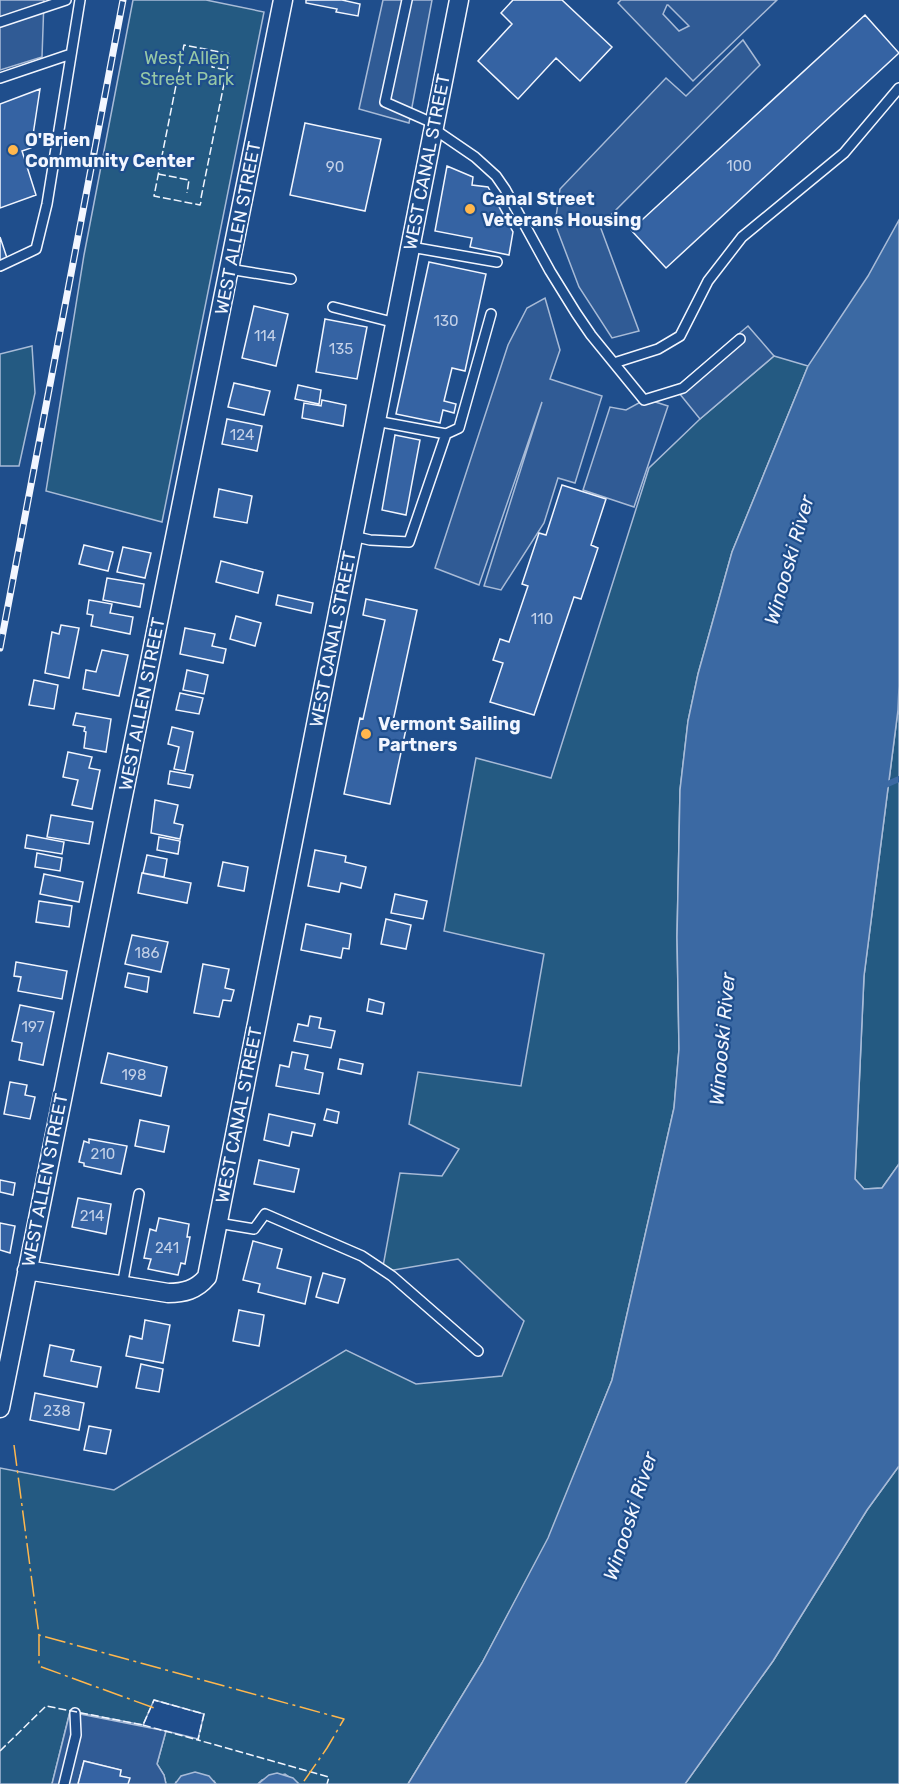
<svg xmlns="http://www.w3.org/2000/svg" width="899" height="1784" font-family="Rubik,sans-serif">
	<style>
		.green { fill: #245a82; stroke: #a8bbd7; stroke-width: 1.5 }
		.parking { fill: #305b95; stroke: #a8bbd7; stroke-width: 1.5; fill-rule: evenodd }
		.water { fill: #3b69a3; stroke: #a8bbd7; stroke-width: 1.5 }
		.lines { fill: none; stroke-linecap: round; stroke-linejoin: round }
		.stream { stroke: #3b69a3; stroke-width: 6 }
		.building { fill: #3563a3; stroke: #f2f6ff; stroke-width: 1.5 }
		.service-casing { stroke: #f2f6ff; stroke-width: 12 }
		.minor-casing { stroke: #f2f6ff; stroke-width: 21 }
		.service { stroke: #1f4e8c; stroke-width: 9 }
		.minor { stroke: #1f4e8c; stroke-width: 18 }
		.rail-casing { stroke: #f2f6ff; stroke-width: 7 }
		.rail { stroke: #1f4e8c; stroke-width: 4.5; stroke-dasharray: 14; stroke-linecap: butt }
		.fence { stroke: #f2f6ff; stroke-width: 1.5; stroke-dasharray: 8 3; stroke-linecap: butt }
		.power { stroke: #ffb74d; stroke-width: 1.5; stroke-dasharray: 21 4.5 3 4.5; stroke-linecap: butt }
		.poi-dot { fill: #ffb74d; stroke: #1f4e8c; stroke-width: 2 }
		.labels { text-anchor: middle; stroke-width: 4.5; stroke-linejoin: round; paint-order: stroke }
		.number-label { font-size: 15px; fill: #c3d1e8 }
		.park-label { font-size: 18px; fill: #97c8a6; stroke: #1f4e8c }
		.poi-label { font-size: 18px; font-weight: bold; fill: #f2f6ff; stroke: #1f4e8c; text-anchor: start }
		.street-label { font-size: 18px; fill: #f2f6ff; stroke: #1f4e8c }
		.water-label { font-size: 20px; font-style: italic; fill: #f2f6ff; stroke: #1f4e8c }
	</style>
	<rect width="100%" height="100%" fill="#1f4e8c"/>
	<path class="green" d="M133,0H206L264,12L162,522L46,491L84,255Z
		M32,346L35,393L19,466H0V354Z
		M774,356L808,366L732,552L698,674L688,721L680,790L677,937L679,1049L674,1108L612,1380L549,1538L482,1663L408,1784H299L285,1774L262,1780L258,1784H216L214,1781L176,1782L175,1784H166L164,1775L157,1764L166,1731L198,1739L204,1714L154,1700L143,1725L70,1711L52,1784H0V1468L114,1490L346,1350L416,1384L502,1376L524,1321L458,1259L382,1272L400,1173L442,1176L459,1149L409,1124L418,1072L521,1086L544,954L444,931L476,758L551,778L649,468L700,419Z
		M899,686V1164L882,1188L864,1189L855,1179L864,976L898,710Z
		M899,1466V1784H685L773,1661L867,1510Z"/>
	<path class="parking" d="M0,0H44L42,57L0,70Z
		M383,0H432L409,123L359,109Z
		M621,0H777L693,81L618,3ZM667,5H668L689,26L679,31L663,14Z
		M743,40L760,65L600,226L639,331L612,338L579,287L555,224L560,189L666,78L686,96Z
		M545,298L560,350L550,379L602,396L575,483L558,478L544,523L501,590L484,586L542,402L479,585L435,568L508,345L527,308Z
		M748,326L774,356L700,419L675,388Z
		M646,399L668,406L634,507L583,490L610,407L626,410Z
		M70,1712L166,1731L157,1764L164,1775L166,1784H128L129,1778L120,1776L121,1770L84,1761L78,1784H52Z"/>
	<path class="water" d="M899,220V686L898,710L864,976L855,1179L864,1189L882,1188L899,1164V1466L867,1510L773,1661L685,1784H408L482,1663L548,1538L612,1380L674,1108L679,1049L677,937L680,790L688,721L698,674L732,552L808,366L868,276Z
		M195,1772L209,1776L216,1784H175L181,1776Z
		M277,1773L293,1778L299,1784H258L269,1775Z"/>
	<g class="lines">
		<path class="stream" d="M883,786L899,779"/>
	</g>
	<path class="building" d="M306,0H342L360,4L358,16L336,12L337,9L306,3Z
		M513,0H562L612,47L580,81L556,58L518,99L478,61L512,24L501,13Z
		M865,15L899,53L666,268L631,230Z
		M40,89L31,148L22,151L36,195L0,208V104Z
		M305,123L381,139L365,211L290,195Z
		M447,166L473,177L472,185L488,187L513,232L509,255L470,247L472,238L435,231Z
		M0,237L7,258L0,261Z
		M429,262L486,274L465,371L452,368L444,401L456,404L454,413L443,410L440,423L396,414Z
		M254,306L288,314L276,366L242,358Z
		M325,319L367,327L357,379L316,372Z
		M234,383L270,391L264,415L228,407Z
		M298,385L321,390L319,404L295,399Z
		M322,400L346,405L343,426L302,418L304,403L321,406Z
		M227,419L262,426L257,451L222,444Z
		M395,435L420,440L406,515L382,510Z
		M562,485L606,499L591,545L598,548L581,599L574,597L534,715L490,702L503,663L493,660L500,639L509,642L528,586L522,584L539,533L546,535Z
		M219,489L252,496L247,523L214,517Z
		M84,545L113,552L108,571L79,564Z
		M123,547L151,553L145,578L117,572Z
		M221,561L263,572L258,593L216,582Z
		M107,578L144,584L140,607L103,600Z
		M278,595L313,603L311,613L276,605Z
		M366,599L417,610L392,726L406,729L390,804L344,794L360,718L363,719L385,620L363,615Z
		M89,600L112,604L110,613L133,617L130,634L91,626L93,615L87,614Z
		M236,616L261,623L255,646L230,639Z
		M61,625L79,628L69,678L45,673L52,632L59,634Z
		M185,628L215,634L212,646L226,649L223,663L180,654Z
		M102,650L128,655L119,696L83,689L86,670L96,672Z
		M187,670L208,675L204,694L183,690Z
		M34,680L58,685L54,709L29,705Z
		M180,693L203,698L199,714L176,710Z
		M76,713L111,719L106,752L84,748L86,732L84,731L85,727L73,725Z
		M172,727L193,732L185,771L174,769L179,747L168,744Z
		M68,752L92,757L89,768L100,770L92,809L72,805L78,780L63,777Z
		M170,771L193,775L190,788L168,784Z
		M155,800L178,805L174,823L183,825L180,839L151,833Z
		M51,815L93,822L89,844L47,837Z
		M27,835L64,842L62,854L25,848Z
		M159,837L180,841L178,854L157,850Z
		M315,850L346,856L345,862L366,867L361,888L341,883L339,892L308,886Z
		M37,853L62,858L60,871L35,867Z
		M147,855L167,859L164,877L143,873Z
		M223,862L248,867L244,891L218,886Z
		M142,873L191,883L187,903L138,893Z
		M44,874L83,882L79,902L40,894Z
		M395,894L427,901L423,919L391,913Z
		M39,901L72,906L69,927L36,922Z
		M386,919L411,925L406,949L381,944Z
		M306,924L351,934L349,949L343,948L341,958L301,950Z
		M132,935L168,942L161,972L125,964Z
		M16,962L67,971L62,999L18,991L21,977L14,976Z
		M203,964L229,969L225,988L234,990L231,1001L223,1000L219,1017L194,1013Z
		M128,973L149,977L147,992L125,987Z
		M369,999L384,1003L382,1014L367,1011Z
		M20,1005L54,1012L43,1065L19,1060L22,1043L12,1041Z
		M310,1016L321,1018L319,1028L335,1031L331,1048L294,1041L298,1024L308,1026Z
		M292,1052L308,1055L305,1069L323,1073L319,1094L276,1086L280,1065L289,1067Z
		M108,1053L167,1067L161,1096L101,1083Z
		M340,1059L363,1064L361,1074L338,1069Z
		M10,1082L27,1085L25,1095L35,1097L30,1119L4,1114Z
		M327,1109L339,1112L337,1123L324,1120Z
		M269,1114L315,1124L312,1136L292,1132L289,1146L264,1140Z
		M140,1120L169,1126L164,1152L135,1146Z
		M89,1139L127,1146L121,1174L84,1166V1163L79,1162L84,1141L89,1143Z
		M259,1160L299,1169L294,1192L254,1184Z
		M0,1180L15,1183L13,1195L0,1192Z
		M78,1198L111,1204L106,1234L72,1227Z
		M159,1218L189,1224L187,1237H190L185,1264L181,1263L178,1275L148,1269L151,1259L144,1258L150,1229L156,1231Z
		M0,1223L15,1226L10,1253L0,1250Z
		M253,1241L282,1249L277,1268L311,1277L305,1304L258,1292L260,1284L243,1280Z
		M323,1273L345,1279L338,1303L316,1297Z
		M239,1310L264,1315L259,1346L233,1341Z
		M145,1320L170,1325L163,1363L126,1356L130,1336L142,1339Z
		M50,1345L74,1350L71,1361L101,1367L97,1387L44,1376Z
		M141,1364L163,1369L159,1392L136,1388Z
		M35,1393L84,1403L79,1430L30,1420Z
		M89,1426L111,1430L106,1454L84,1450Z
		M84,1761L121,1770L120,1776L130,1778L128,1784H78Z"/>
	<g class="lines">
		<defs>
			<path id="service" d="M407,0L385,102L435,124
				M0,22L66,0
				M0,78L71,54
				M434,129L475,157L496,176L505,189L550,271L576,313L591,335L644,400L683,388L740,339
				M411,247L497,262
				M0,266L36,249L47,204L80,0
				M229,269L291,279
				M333,307L396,323
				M614,363L658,349L680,336L708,281L742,237L844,153L899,88
				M446,434L459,428L491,314
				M353,536L370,540L409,542L446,434L376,421
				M218,1223L254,1229L265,1214L362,1256L392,1276L478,1351
				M122,1286L139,1194
				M64,1784L76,1735L75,1713"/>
			<path id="minor" d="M27,1270L168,1293C184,1293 196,1290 207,1277L459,0
				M0,1408L283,0"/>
		</defs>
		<use href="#service" class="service-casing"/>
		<use href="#minor" class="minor-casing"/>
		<use href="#service" class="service"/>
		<use href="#minor" class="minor"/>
		<defs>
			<path id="rail" d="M0,648L123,0"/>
		</defs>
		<use href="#rail" class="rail-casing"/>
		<use href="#rail" class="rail"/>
		<path class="fence" d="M213,62L212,67L227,70
			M158,174L189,180L187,193
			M201,198L228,64
			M201,202L200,205L154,196L184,45L230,54L229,60
			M143,1725L198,1740
			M0,1751L46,1706L143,1725L154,1700L204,1714L198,1740L329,1777L327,1784"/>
		<path class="power" d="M14,1445L39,1635L344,1719L327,1748L302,1784
			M39,1635V1666L157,1709"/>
	</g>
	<g class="poi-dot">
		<circle cx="13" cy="150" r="6"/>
		<circle cx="470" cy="209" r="6"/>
		<circle cx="366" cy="734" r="6"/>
	</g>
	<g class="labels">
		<g class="number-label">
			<text x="739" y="171">100</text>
			<text x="335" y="172">90</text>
			<text x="446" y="326">130</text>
			<text x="265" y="341">114</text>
			<text x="341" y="354">135</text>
			<text x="242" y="440">124</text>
			<text x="542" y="624">110</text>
			<text x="147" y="958">186</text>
			<text x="33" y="1032">197</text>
			<text x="134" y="1080">198</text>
			<text x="103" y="1159">210</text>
			<text x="92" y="1221">214</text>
			<text x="167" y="1253">241</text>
			<text x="57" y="1416">238</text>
		</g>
		<g class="park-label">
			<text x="187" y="64">West Allen<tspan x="187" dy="21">Street Park</tspan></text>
		</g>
		<g class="poi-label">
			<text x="25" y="146">O'Brien<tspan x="25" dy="21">Community Center</tspan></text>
			<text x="482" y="205">Canal Street<tspan x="482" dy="21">Veterans Housing</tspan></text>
			<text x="378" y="730">Vermont Sailing<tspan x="378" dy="21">Partners</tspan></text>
		</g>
		<g class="street-label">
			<text transform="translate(427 162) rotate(-79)" y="6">WEST CANAL STREET</text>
			<text transform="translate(238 228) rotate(-79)" y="6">WEST ALLEN STREET</text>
			<text transform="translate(333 639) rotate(-79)" y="6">WEST CANAL STREET</text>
			<text transform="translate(142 704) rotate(-79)" y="6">WEST ALLEN STREET</text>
			<text transform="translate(239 1115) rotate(-79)" y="6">WEST CANAL STREET</text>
			<text transform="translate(45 1180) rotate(-79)" y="6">WEST ALLEN STREET</text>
		</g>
		<g class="water-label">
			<text transform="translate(789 560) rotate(-74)" y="7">Winooski River</text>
			<text transform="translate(722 1039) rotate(-85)" y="7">Winooski River</text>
			<text transform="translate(630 1516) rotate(-72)" y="7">Winooski River</text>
		</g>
	</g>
</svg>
